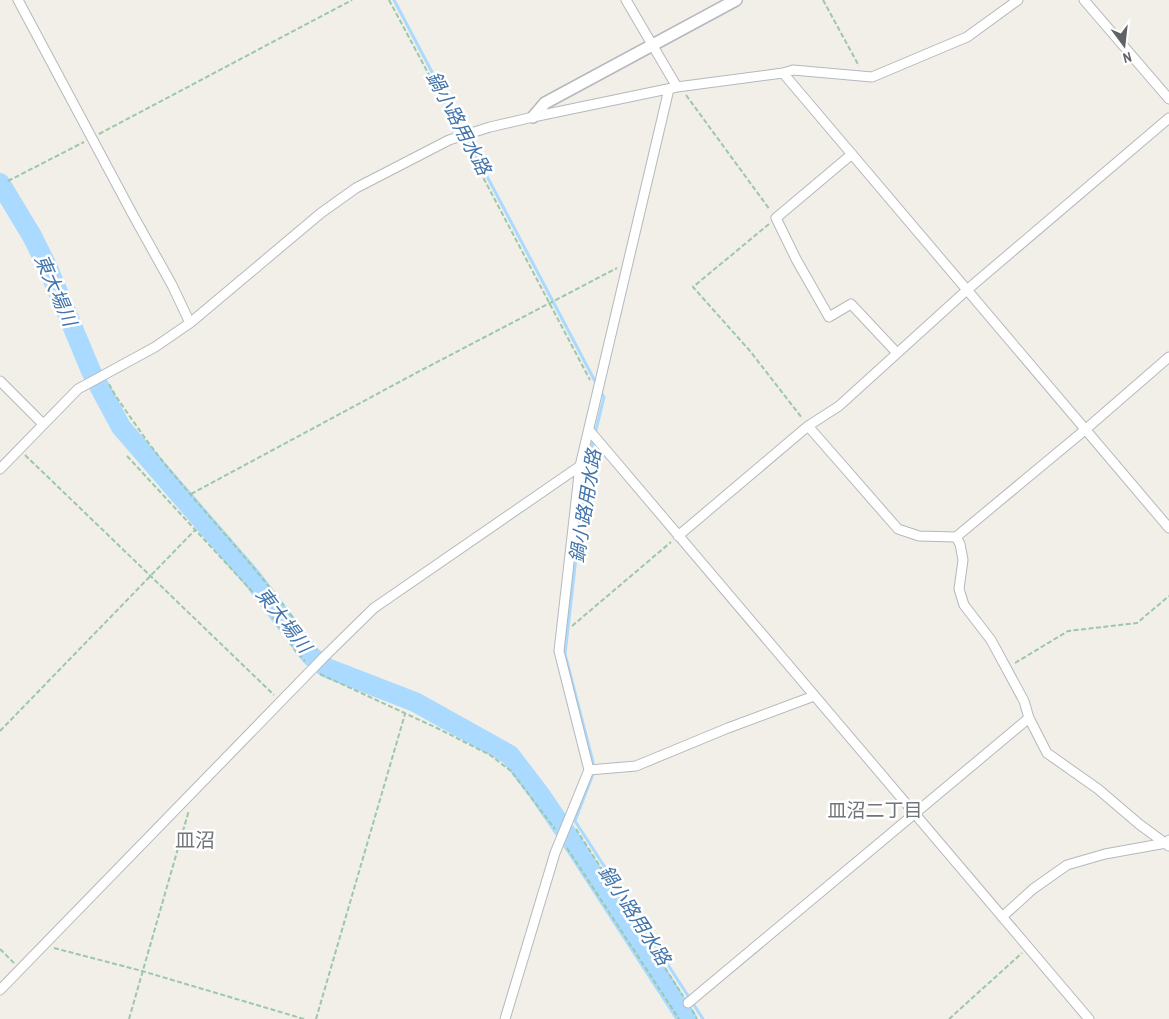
<svg xmlns="http://www.w3.org/2000/svg" width="1169" height="1019" font-family="'Archivo Narrow','Noto Sans JP',sans-serif">
	<style>
		.lines { fill: none; stroke-linecap: round; stroke-linejoin: round }
		.stream { stroke: #aadaff; stroke-width: 3 }
		.river { stroke: #aadaff; stroke-width: 20 }
		.minor-casing { stroke: #b5b8bc; stroke-width: 11 }
		.tertiary-casing { stroke: #b5b8bc; stroke-width: 14 }
		.path { stroke: #9cc7a9; stroke-width: 2; stroke-dasharray: 5 2.5; stroke-linecap: butt }
		.minor { stroke: #fff; stroke-width: 9 }
		.tertiary { stroke: #fff; stroke-width: 11 }
		.labels { text-anchor: middle; stroke-width: 5; stroke-linejoin: round; paint-order: stroke }
		.water-label { font-size: 19px; font-style: italic; fill: #4174aa; stroke: #fff }
		.neighbourhood-label { font-size: 19px; fill: #70757a; stroke: #fff }
		.quarter-label { font-size: 20px; fill: #70757a; stroke: #fff }
	</style>
	<rect width="100%" height="100%" fill="#f1efe8"/>
	<g class="lines">
		<path class="stream" d="M394,0L597,385
			M600,391L604,397L587,467L584,487L565,654L593,762V774L575,821L703,1019"/>
		<path class="river" d="M0,183L32,236L48,268L91,371L121,427L252,578L311,656L327,668L415,702L510,755L539,793L571,840L687,1019"/>
		<defs>
			<path id="minor" d="M18,0L133,215L172,285L190,323
				M626,0L677,87
				M1084,0L1169,99
				M783,73L1169,528
				M852,154L776,218L796,259L829,317L851,304L897,353
				M0,381L43,424
				M808,426L898,529L919,536L956,537L1086,429L1169,357
				M589,430L1089,1019
				M0,469L78,389L155,347L190,323L321,213L356,188L449,140L490,127L533,117L677,87L783,73L793,70L872,77L967,37L1018,0
				M678,536L808,426L839,406L968,289L1169,118
				M956,537L960,544L963,560L959,589L964,605L991,640L1024,701L1029,718L1047,753L1098,789L1139,824L1169,846
				M589,770L636,766L728,728L814,696
				M1002,917L1033,889L1067,865L1105,854L1166,843L1169,840
				M0,990L324,657L374,608L580,466
				M688,1003L1029,718
				M505,1019L555,853L589,770L559,651L580,466L669,89"/>
			<path id="tertiary" d="M533,117L545,103L736,0"/>
		</defs>
		<use href="#minor" class="minor-casing"/>
		<use href="#tertiary" class="tertiary-casing"/>
		<path class="path" d="M389,0L457,127
			M823,0L859,66
			M686,95L770,210
			M99,134L352,0
			M466,145L590,380
			M8,181L84,142
			M769,224L693,287L750,351L802,418
			M109,384L115,395C131,418 147,442 164,463C214,524 269,580 312,645L317,650
			M25,455L274,695
			M127,456L261,601L297,653L305,661
			M191,494L416,373L617,268
			M572,626L671,542
			M1015,663L1068,631L1137,623L1169,596
			M320,674L439,729L490,755L511,771L555,829
			M0,731L195,530
			M576,829L683,996
			M567,848L679,1019
			M54,948L142,971L304,1019
			M0,949L14,963
			M692,1010L697,1019
			M129,1019L189,810
			M316,1019L405,714
			M949,1019L1022,953"/>
		<use href="#minor" class="minor"/>
		<use href="#tertiary" class="tertiary"/>
	</g>
	<g class="labels">
		<g class="water-label">
			<text transform="translate(459 123) rotate(62)" y="7">鍋小路用水路</text>
			<text transform="translate(56 290) rotate(66)" y="7">東大場川</text>
			<text transform="translate(585 506) rotate(-81)" y="7">鍋小路用水路</text>
			<text transform="translate(284 620) rotate(52)" y="7">東大場川</text>
			<text transform="translate(635 915) rotate(57)" y="7">鍋小路用水路</text>
		</g>
		<g class="neighbourhood-label">
			<text x="875" y="817">皿沼二丁目</text>
		</g>
		<g class="quarter-label">
			<text x="195" y="847">皿沼</text>
		</g>
	</g>
	<g transform="translate(1124 45) rotate(165)" stroke="#ffffff" stroke-width="4" paint-order="stroke">
	<path d="M0-4L9 19L0 12L-9 19Z" fill="#5f6368"/>
	<text y="-8" font-size="14" font-weight="bold" text-anchor="middle" fill="#5f6368">N</text>
	</g>
</svg>
